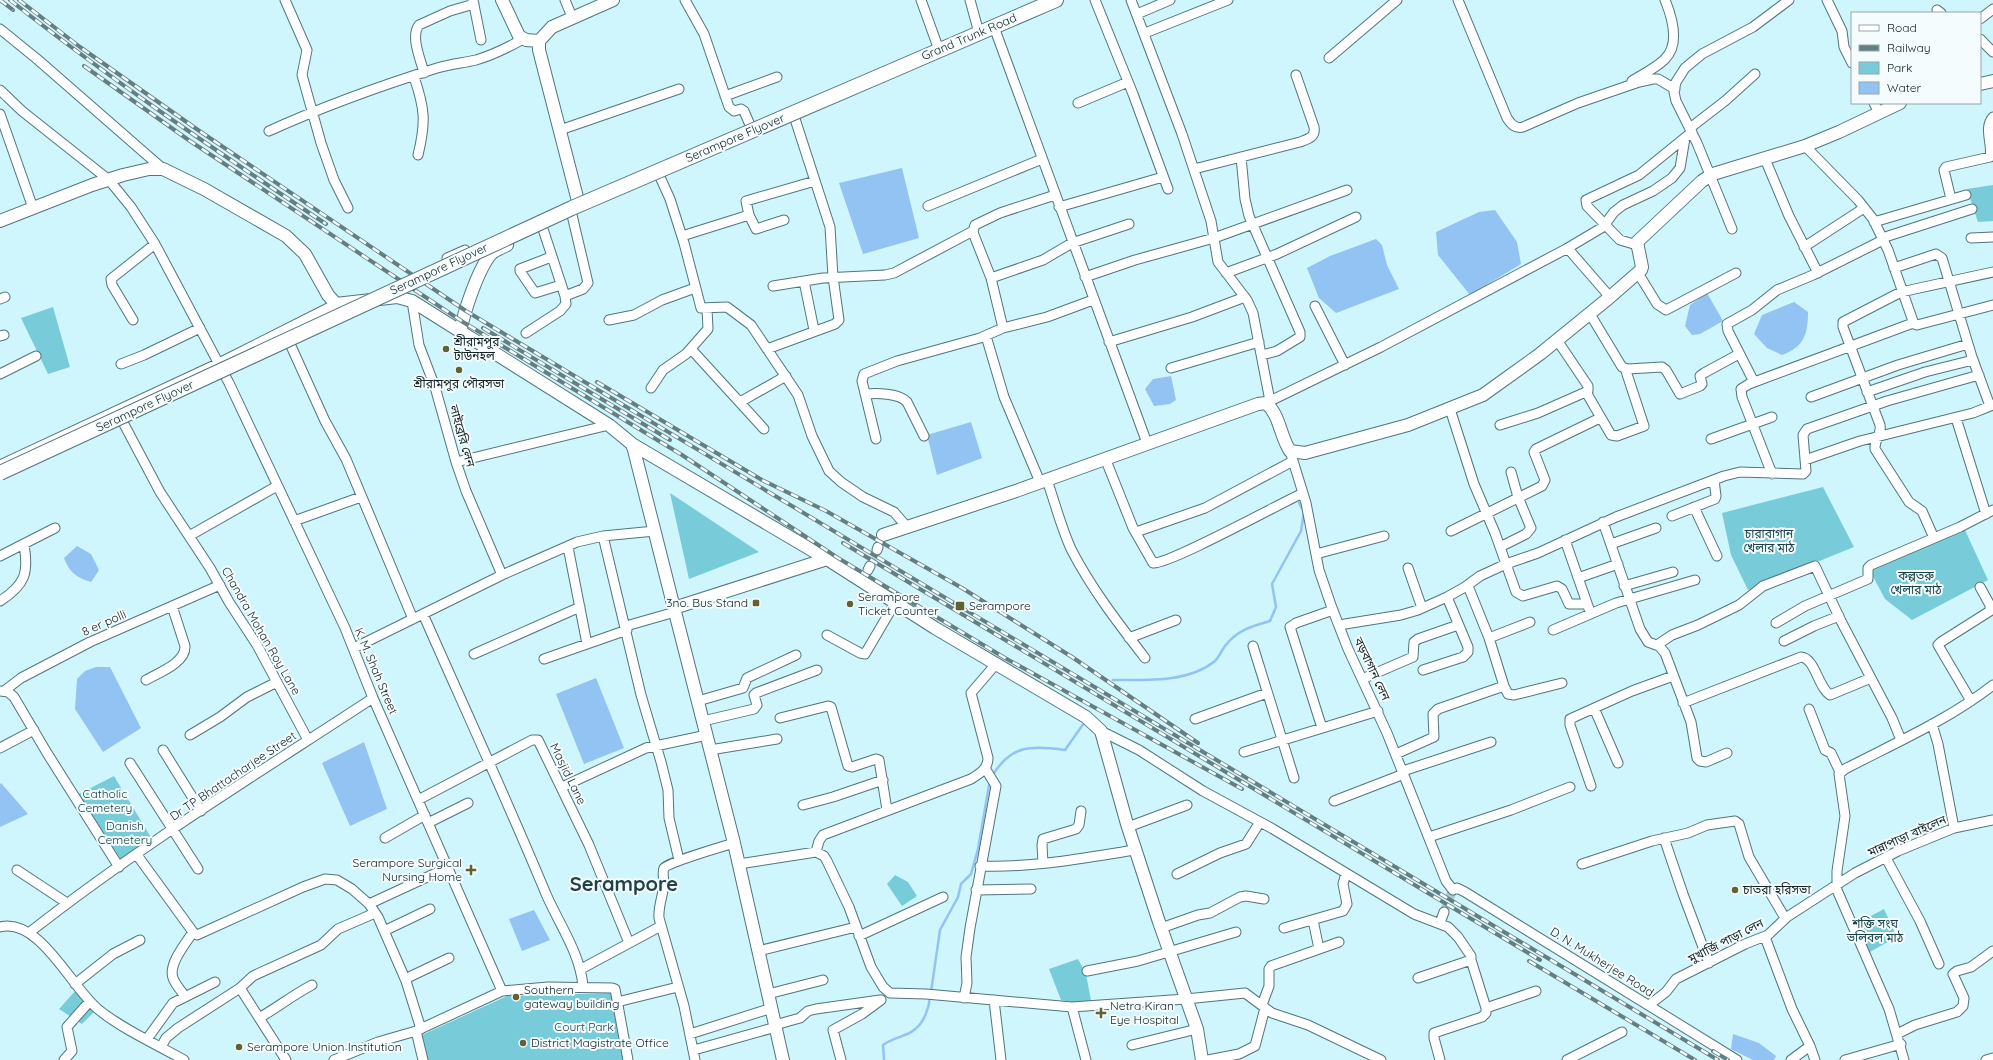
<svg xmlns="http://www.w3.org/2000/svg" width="1993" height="1060" font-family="Quicksand,'Noto Sans Bengali',sans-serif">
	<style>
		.green { fill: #78ccd9 }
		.water { fill: #92c3f2 }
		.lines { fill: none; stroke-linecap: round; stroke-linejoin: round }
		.stream { stroke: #92c3f2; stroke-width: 2.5 }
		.street-tunnel { stroke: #a9cbd1; stroke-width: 9; stroke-dasharray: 9 4.5; stroke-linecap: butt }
		.street-casing { stroke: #51757b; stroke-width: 11 }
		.secondary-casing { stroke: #51757b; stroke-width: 14 }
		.primary-casing { stroke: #51757b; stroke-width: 16 }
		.street { stroke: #fff; stroke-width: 9 }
		.secondary { stroke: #fff; stroke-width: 12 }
		.primary { stroke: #fff; stroke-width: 14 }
		.rail-casing { stroke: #647e81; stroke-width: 4 }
		.rail { stroke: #f5fcfe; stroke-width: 2.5; stroke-dasharray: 8; stroke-linecap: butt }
		.primary-bridge-casing { stroke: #51757b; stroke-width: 16; stroke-linecap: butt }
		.primary-bridge { stroke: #fff; stroke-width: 14 }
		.poi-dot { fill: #616230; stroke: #f5fcfe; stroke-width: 1.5 }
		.labels { text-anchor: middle; stroke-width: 4; stroke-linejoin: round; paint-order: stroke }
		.street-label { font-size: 12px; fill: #122123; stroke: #f5fcfe }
		.poi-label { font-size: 12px; fill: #122123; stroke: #f5fcfe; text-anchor: start }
		.park-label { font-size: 12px; fill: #174046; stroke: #f5fcfe }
		.town-label { font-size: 20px; font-weight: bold; fill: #1f4247; stroke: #f5fcfe }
	</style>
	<rect width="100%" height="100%" fill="#cff6fc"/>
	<path class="green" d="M1993,185V221L1978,222L1967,189Z
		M53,307L70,367L48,374L21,318Z
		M1823,487L1854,547L1748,590L1731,555L1722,513Z
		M670,493L759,552L689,579Z
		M1965,530L1988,580L1912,620L1885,599L1869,569L1943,538Z
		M114,776L152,839L122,861L77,795Z
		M895,875L908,882L917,896L902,906L887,884Z
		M1884,909L1897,937L1868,953L1852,926Z
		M1078,959L1086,974L1092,1006L1061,1000L1049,969Z
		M77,989L95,1011L82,1024L59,1009Z
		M612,993L624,1060H428L422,1035L507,996Z"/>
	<path class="water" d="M902,168L919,238L863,254L839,183Z
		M1495,210L1517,242L1521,264L1470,295L1438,255L1436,232L1479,212Z
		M1376,239L1382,245L1387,265L1399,289L1336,313L1319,298L1307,268L1330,256Z
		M1707,293L1723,321L1700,334L1692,335L1685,326L1690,305Z
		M1794,302L1808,312C1808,334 1804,347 1782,355L1767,348L1754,334L1762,315Z
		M1171,376L1176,400L1170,404L1154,406L1145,389L1153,379Z
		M971,422L982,458L937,475L927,435Z
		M77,546L91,554L99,570L91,582C76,577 70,573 64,558Z
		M96,667H110L141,728L103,752L75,709L77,679L85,671Z
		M596,678L624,748L584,764L556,694Z
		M364,742L387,809L350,826L322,763Z
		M1,783L28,814L0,827V784Z
		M534,910L550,940L522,951L509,919Z
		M1733,1034L1759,1043L1776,1056L1774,1060H1753L1731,1049Z"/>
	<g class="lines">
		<path class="stream" d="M1113,680C1146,680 1188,683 1215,661C1219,657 1222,650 1225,646C1237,630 1252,626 1270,621L1276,607L1272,584L1301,531L1304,512L1299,503
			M992,776C1011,745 1031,745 1065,750L1084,723
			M931,992L940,930L958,897L961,884L971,874L978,849L990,780
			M884,1060L883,1045C894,1037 908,1036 914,1030C924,1023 929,1008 930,997"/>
		<path class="street-tunnel" d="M870,566L877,550
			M1444,912L1452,892"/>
		<defs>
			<path id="street" d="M285,0L307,50L302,75L321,143L334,180L348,208
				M473,0L481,40
				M565,0L572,17
				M685,0L704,34L729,107L734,111L741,109L744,111L750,125
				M921,0L939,50
				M970,0L979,33
				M1095,0L1133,94L1168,189
				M1131,0L1182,134L1211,221L1218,262L1247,300L1253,313L1270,401
				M1458,0L1507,118C1511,124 1515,129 1523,127L1578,103L1639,82L1653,79H1658L1675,89
				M1827,0L1842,31L1844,47L1852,63
				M1937,10L1941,13
				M1137,14L1170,0
				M1980,19L1993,9
				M994,27L1147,443
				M0,29L37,59L163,169
				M1145,33L1228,0
				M1980,39L1993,52
				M1329,58L1397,0
				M424,73C421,60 410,37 419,25L450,11L474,4
				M414,77C425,109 426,122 418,155
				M1632,81C1643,74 1656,68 1665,59C1680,44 1672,17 1665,0
				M0,90L22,111L109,180L131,207L155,244L229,383L345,628L373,698L502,991
				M725,96L777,77
				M1078,103L1128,82
				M1874,103L1879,113
				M0,114L33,208
				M1690,128L1725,101L1755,74
				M560,130L679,89
				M269,131C324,106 380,86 437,68C450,64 463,63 476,60C493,55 509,47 523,39
				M1805,146L1858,200L1873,219L1888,250L1914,324L1917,325L1993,305
				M1241,157L1245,199L1249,216L1300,332V337L1277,351L1262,355
				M1765,159L1789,216L1818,273
				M1194,169L1300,142C1308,139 1316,137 1314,127L1296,75
				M660,177L670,199L684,243L701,308L727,307L751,325L798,395L812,436L829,471L841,482L863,497L894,512L907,527
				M1951,199L1944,170L1946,167L1990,157C1993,145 1983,128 1993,117
				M928,206L1042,159
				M1059,207L1163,177
				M784,220L756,229L749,215L746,201L815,181
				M1874,222L1966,195
				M1732,229L1697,143L1676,101L1674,92L1676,82L1685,68L1702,54L1753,27L1789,0
				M682,236L749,215
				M1882,238L1972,209
				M1971,238L1993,237
				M1637,245L1620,240L1587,206L1586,200L1639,175L1692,132
				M1804,247L1864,208
				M1566,249L1603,227L1614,212L1623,205L1653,191L1672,178L1680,168L1685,138
				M551,257L520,269V271L535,293L561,285
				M447,258L465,250
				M1894,268L1936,254L1942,258L1972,357L1990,406
				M1226,273L1277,254L1356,217
				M1638,273L1657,304L1666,310L1736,273
				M1085,277L1135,260L1214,238L1347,190
				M991,278L974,235L973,231L975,225L1000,213L1055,195
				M804,281L814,330
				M773,286L823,278L885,275L894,273L973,231
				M565,296L583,289L588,283L572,215
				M0,299L5,297
				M412,301L419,345L435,387L456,462L466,491L502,575
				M1315,306L1345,365
				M1590,314L1622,367L1628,369L1662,367L1666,370L1680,394L1700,386L1702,384L1700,376L1704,373L1739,354
				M133,320L112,285L111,279L155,244
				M609,320L634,315L662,300L695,288
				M1003,328L1047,317L1093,300
				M526,333L560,311L566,304L565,296L543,229
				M286,335L325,421L346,459L413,619
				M0,336L4,335
				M986,336L1004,397L1040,482
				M1109,342L1192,317L1245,297
				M691,349L764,429
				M767,349L835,324L839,320L833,277L830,227L795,119
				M121,364L144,355L200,328
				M1171,368L1259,342
				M0,374L36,356
				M1754,382L1728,331L1727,324L1752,310L1777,290L1813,275L1883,240
				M651,388L663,370L686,354L708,329L707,309
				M1586,392L1611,435L1617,436L1644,426L1625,368
				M1867,392L1925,372L1973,360
				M865,394C876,393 899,393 907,402L924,436
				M1811,397L1898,365L1968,344
				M740,402L786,376
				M1266,403L1381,347L1566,249L1570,251L1610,297
				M1450,409L1474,484L1495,533L1516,592L1523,596L1557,586L1562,589L1569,604H1587
				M117,411L160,492L210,568L229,602L257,645L308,740
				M1956,418L1986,514
				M1500,425L1538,413L1588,391V386L1557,340
				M876,439L862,381L864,374L897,361L980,338L1003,328L991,278L1043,260L1072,243L1129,224
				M1711,439L1772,417
				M1290,451L1306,503L1319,570L1332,608L1348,649L1387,733L1446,881L1453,890
				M1105,458L1133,528L1153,563C1168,565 1281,503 1303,493
				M1805,460L1860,441L1973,413L1993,405
				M456,462L609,425
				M0,465L219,363L336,304
				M1772,474L1742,397L1741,389L1749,384L1913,323
				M1047,480C1055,503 1061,527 1071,549C1091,588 1118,623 1145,658
				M1694,507L1717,556
				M1672,516L1715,499L1716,496L1714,480
				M294,521L361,497
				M1603,522L1640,629L1648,642L1659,646L1665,653L1691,722L1697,758L1700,761L1706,762L1727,753
				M1451,531L1542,486L1545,480L1534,452L1536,449L1600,418
				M1136,532L1205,508L1293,461
				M189,536L277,486
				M603,536L641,695L661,762L668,790L669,818L679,860
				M1934,538L1922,511L1909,502L1875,449C1874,440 1882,434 1880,425L1843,327V322L1901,292L1993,272
				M1565,540L1589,609
				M1611,544L1656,528
				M568,547L587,644
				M1500,547L1526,534L1531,528L1518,497L1511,472
				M877,550L878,547
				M1316,554L1384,536
				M0,556L55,528
				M1408,568L1422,608
				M868,570L870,566
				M1578,578L1618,564
				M1468,586L1489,638L1504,686
				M1624,586L1673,572
				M0,601C25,585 29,573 24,545
				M423,614C464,707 507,800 546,894C559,924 580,953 583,986
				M1776,623L1805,606L1868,579V568L1871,565L1960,527L1993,510
				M1339,625L1401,615L1418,610L1447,597L1465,587L1480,576L1506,564L1538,553L1616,517L1724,476L1740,472L1803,474L1806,471L1803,435L1807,429L1887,401L1979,375
				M626,626L675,612
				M1553,630L1616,603L1695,580
				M827,635L860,653L865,654L895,603
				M1129,638L1176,620
				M1489,638L1530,622
				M1784,641L1814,626L1839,616
				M1657,645L1672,635L1698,625L1739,605L1763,586L1815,566L1841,621L1892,718L1901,740
				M1253,646L1294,778
				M354,648L502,575L577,542L603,536L655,531
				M474,654L580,607
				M544,659L627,630
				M1423,670L1463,657L1468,652V647L1447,597
				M1362,679L1413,657L1414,642L1418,639L1458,625
				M146,680C158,673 186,663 185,646L172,606
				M0,691L8,692L14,697L47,753L119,867
				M4,691L21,678L90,642L220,585
				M698,701L743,688L747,678L796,655
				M1971,701L1938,645L1941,642L1990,611V605L1980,587
				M1683,703L1801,657C1815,658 1818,687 1830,695L1871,678
				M1594,708L1618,763
				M1809,709L1825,750L1831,753L1840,772
				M780,718L828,706L831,707L848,766L852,767L876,759L879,760L887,810
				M1195,719L1267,693
				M703,721L754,709L757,705L754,695L756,693L817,670
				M1932,724L1938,744L1954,828
				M1322,728L1290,627L1296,623L1333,610
				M1101,731L1139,750L1203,791L1273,829L1414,914L1448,927L1458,937L1471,956V960L1418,978
				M190,735L220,717L247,697L277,682
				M0,748L34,730
				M163,750L201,811
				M710,750L777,739
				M1244,752L1378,711
				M1396,754L1434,737L1433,714L1438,709L1504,686L1508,694L1514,695L1562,683
				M130,763L198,869
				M1403,771L1491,742
				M1591,786L1570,725V719L1632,691L1673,676
				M562,787L646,748L707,735
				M418,800L532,740H538L589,845L629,943
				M1334,801L1404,774
				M803,805L833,797L883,780
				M428,823L468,803
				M1128,827L1187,805
				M1429,837L1511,810L1570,787
				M385,838L425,815
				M1664,838L1683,894L1709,963
				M816,852L819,841L823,835L971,779C979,774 988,769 988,758L971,693L996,664
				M137,855L193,932L197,935L303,887L325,879L337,880L352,889L369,904L378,917L406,981L421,1029
				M1886,858L1920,921L1939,964
				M1043,863L1042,845L1043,839L1076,829L1079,825L1081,811
				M739,864L816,852L824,856L827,861L849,907L871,967L883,987L890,993L926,994L1072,1007
				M1582,864L1652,841L1688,833L1707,825L1735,821L1739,824L1749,857L1785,918
				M980,866C1032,868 1084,858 1135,850
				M17,870L67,903
				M1177,874L1220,853L1246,844L1260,822
				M976,890L1031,889
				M1453,890L1457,888L1465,892L1737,1060
				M369,904L449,867
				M1313,920L1319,949
				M1440,923L1444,912
				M0,927C40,917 72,989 99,1010C124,1030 156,1044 184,1060
				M1161,928L1198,915L1210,913L1240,897L1246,896L1264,899
				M1284,928L1343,911L1347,904L1343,884L1346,873
				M384,931L430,909
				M30,932C138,847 257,774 373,698
				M859,936L943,897
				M1765,937L1792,1009L1810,1046L1791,1060
				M758,951L856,927
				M1471,960L1486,1008
				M581,969L661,926
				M1087,971L1138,961L1236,932
				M405,979L449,958
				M75,984L113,954L140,940
				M240,988L286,1060
				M768,994L823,980
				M185,996C181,991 175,984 173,978C168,964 186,943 193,932
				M964,998L967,983L966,957L970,928L996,786L985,768
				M994,1000L1001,1060
				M617,1002L678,987
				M1262,1005L1269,986V969L1271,966L1339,942
				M1649,1005L1666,992L1676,979L1745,944L1768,935L1787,917L1855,873L1898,851L1954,828L1993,820
				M259,1018C278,1007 293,995 312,985
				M775,1025L800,1018L808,1011L816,1009L880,1000
				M690,1034L772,1008
				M1897,1034L1915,1025L1957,1012L1963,1006L1964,998L1953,974L1957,971L1971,967L1993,951
				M147,1039L173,1003L215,982
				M1132,1045L1197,1029
				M1810,1046L1815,1060
				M161,1047L166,1038L178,1028L240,988L253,976L321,945L338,929L375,913
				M694,1050L776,1027
				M64,1060L72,1051L67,1027L90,1001
				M334,1060L378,1042L416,1031
				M423,1060L416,1031L502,991L548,987L612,988L615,989L628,1060
				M695,1060L684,1006L659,918C658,906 663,896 664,884C664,880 662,872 664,868C666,863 724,846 734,843
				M841,1060L833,1030L862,1014L881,1000
				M1086,1060L1072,1007L1186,999L1245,993L1272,1013L1308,1025L1381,1060
				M1208,1060L1239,1054L1255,1046L1265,1008
				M1440,1060L1434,1038V1033L1482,1017L1486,1013V1008L1536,991
				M1567,1060L1622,1032
				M1845,1060L1901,1044
				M1904,1060L1889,1009L1837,890V871L1845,816L1839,774L1845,769C1895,743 1948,720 1993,685
				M1986,1060L1993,1058"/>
			<path id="secondary" d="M502,0L519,36L526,40L539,41
				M1980,84L1993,81
				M578,201L539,50V41L552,27L613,0
				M0,221L92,185L123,175L149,169H163L204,189L286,236L305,254L328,295L336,304L397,297L412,301L609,425L632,444L634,450L674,608
				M460,332C464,312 478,269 491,254C495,250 502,248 507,245
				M632,444L827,559
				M883,535L1016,491L1258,404L1266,403C1280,415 1280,436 1290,451L1305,453L1408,425L1483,395L1540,354L1610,297L1641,270L1642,267L1637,242L1702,181L1713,174L1805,146L1839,132L1900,103
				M783,1060L734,843L674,608L827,559L935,628L1086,717L1101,731L1127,824L1159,922L1197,1029L1202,1060"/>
			<path id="primary" d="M882,75L1056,0"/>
		</defs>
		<use href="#street" class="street-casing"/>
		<use href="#secondary" class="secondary-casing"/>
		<use href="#primary" class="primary-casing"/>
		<use href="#street" class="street"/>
		<use href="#secondary" class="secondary"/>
		<use href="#primary" class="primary"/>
		<defs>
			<path id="rail" d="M0,0L13,10
				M10,0C111,80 218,152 326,224
				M19,0L80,47L198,130L466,311L1718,1060
				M84,66L190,141L463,322L682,455L838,558L1005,658L1242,789
				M483,328L670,440
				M597,382L762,480L826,511L962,588L1072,657L1198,743
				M843,543L1540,960
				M1529,961L1695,1060
				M1713,1051L1728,1060"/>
		</defs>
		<use href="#rail" class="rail-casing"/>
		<use href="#rail" class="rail"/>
		<defs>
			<path id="primary-bridge" d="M0,473L572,208L882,75"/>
		</defs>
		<use href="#primary-bridge" class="primary-bridge-casing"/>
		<use href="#primary-bridge" class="primary-bridge"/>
	</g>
	<g class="poi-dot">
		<circle cx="446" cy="349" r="4"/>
		<circle cx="459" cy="370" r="4"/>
		<rect x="752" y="599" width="8" height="8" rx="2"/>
		<circle cx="850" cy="604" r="4"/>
		<rect x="955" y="601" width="10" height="10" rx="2"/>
		<path d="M469 864h4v4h4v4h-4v4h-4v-4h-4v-4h4z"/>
		<circle cx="1735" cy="890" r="4"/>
		<circle cx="516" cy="997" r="4"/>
		<path d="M1099 1007h4v4h4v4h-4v4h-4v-4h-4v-4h4z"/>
		<circle cx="523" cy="1043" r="4"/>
		<circle cx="239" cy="1047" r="4"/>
	</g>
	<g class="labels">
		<g class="street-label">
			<text transform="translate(969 37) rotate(-23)" y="4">Grand Trunk Road</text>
			<text transform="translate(735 138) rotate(-23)" y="4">Serampore Flyover</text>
			<text transform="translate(439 269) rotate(-25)" y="4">Serampore Flyover</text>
			<text transform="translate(145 406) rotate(-25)" y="4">Serampore Flyover</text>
			<text transform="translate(462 436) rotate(74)" y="4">লাইব্রেরি লেন</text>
			<text transform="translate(104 623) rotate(-24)" y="4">8 er polli</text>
			<text transform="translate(261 631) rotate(60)" y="4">Chandra Mohan Roy Lane</text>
			<text transform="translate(1372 669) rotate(65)" y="4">বড়বাগান লেন</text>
			<text transform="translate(376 671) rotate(67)" y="4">K. M. Shah Street</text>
			<text transform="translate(568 774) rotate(64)" y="4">Masjid Lane</text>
			<text transform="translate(233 776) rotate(-34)" y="4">Dr TP Bhattacharjee Street</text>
			<text transform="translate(1907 836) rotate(-24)" y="4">মান্নাপাড়া বাইলেন</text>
			<text transform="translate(1726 941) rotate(-27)" y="4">মুখার্জি পাড়া লেন</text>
			<text transform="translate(1602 962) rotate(32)" y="4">D. N. Mukherjee Road</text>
		</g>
		<g class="poi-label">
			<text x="454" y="346">শ্রীরামপুর<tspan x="454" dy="14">টাউনহল</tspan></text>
			<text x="459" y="388" text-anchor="middle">শ্রীরামপুর পৌরসভা</text>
			<text x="858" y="601">Serampore<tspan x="858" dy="14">Ticket Counter</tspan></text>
			<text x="748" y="607" text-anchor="end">3no. Bus Stand</text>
			<text x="969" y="610">Serampore</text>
			<text x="462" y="867" text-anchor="end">Serampore Surgical<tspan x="462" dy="14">Nursing Home</tspan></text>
			<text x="1743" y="894">চাতরা হরিসভা</text>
			<text x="524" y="994">Southern<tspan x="524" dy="14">gateway building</tspan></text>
			<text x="1110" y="1010">Netra Kiran<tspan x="1110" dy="14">Eye Hospital</tspan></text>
			<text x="531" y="1047">District Magistrate Office</text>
			<text x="247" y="1051">Serampore Union Institution</text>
		</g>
		<g class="park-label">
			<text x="1769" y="538">চারাবাগান<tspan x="1769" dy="14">খেলার মাঠ</tspan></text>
			<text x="1916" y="580">কল্পতরু<tspan x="1916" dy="14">খেলার মাঠ</tspan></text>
			<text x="105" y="798">Catholic<tspan x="105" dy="14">Cemetery</tspan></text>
			<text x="125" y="830">Danish<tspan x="125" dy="14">Cemetery</tspan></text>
			<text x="1875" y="928">শক্তি সংঘ<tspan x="1875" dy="14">ভলিবল মাঠ</tspan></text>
			<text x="584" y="1031">Court Park</text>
		</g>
		<g class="town-label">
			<text x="624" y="891">Serampore</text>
		</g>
	</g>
	<rect x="1851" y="12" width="130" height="92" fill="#f5fcfe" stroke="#9aa4a6"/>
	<rect x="1859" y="25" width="20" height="6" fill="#ffffff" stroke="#9aa4a6"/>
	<text x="1887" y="32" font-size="12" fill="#122123">Road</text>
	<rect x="1859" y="45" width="20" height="6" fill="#647e81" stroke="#9aa4a6"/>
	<text x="1887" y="52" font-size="12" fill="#122123">Railway</text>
	<rect x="1859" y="62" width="20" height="12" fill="#78ccd9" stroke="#9aa4a6"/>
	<text x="1887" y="72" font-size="12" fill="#122123">Park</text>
	<rect x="1859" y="82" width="20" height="12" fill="#92c3f2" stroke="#9aa4a6"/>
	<text x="1887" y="92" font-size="12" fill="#122123">Water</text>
</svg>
